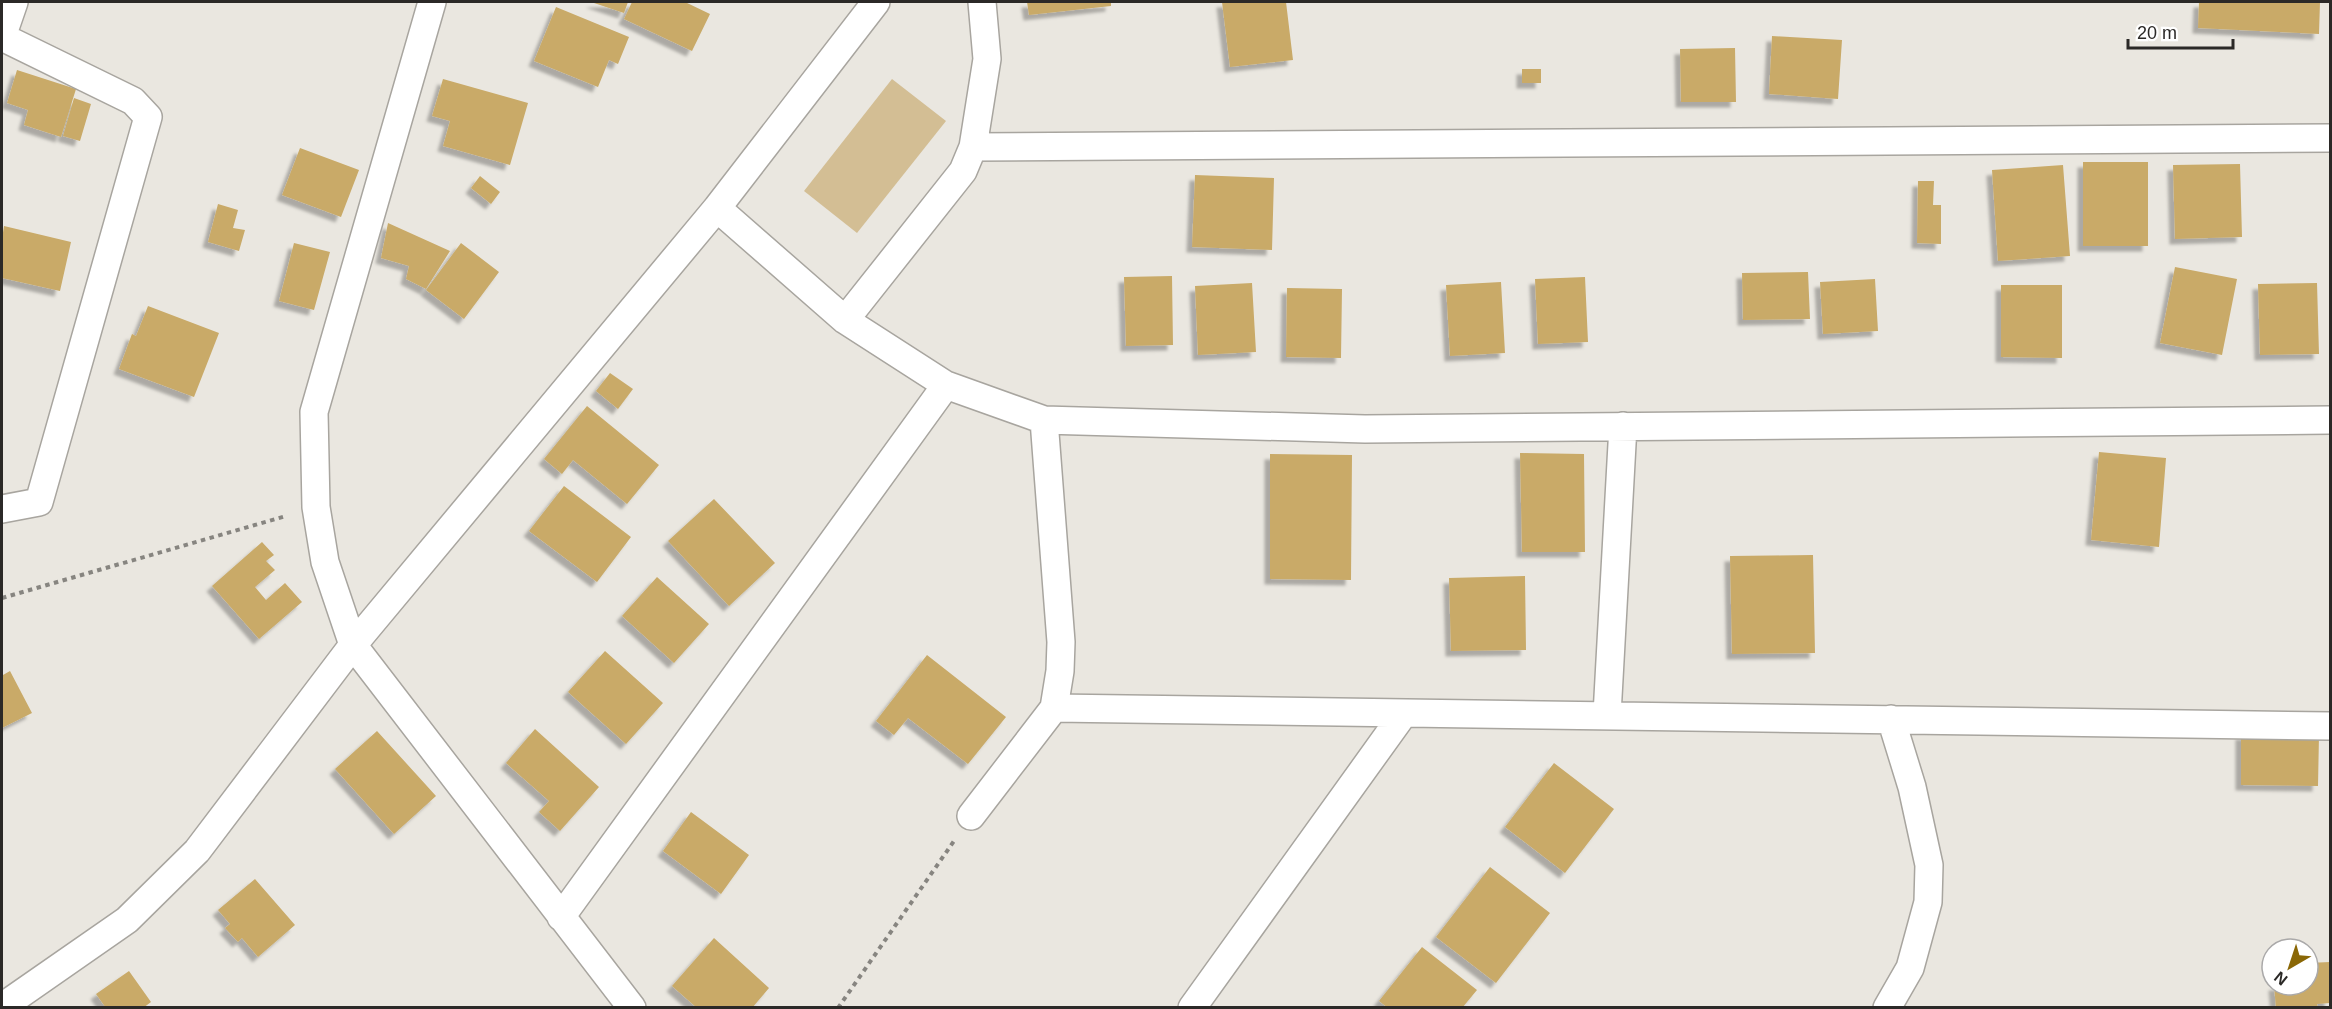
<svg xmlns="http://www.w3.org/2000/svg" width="2332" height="1009" font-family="Arial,sans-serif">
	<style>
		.grass { fill: #d3be94 }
		.building { fill: #c9aa68; filter: url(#shadow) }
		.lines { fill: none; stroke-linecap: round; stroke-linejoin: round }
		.minor-casing { stroke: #a8a59f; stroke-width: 30 }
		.path { stroke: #878580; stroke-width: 4; stroke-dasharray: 4.5 4.5; stroke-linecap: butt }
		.minor { stroke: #fff; stroke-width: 27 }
	</style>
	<defs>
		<filter id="shadow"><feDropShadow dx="-5.5" dy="5.5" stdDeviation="1.5" flood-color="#0004"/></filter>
	</defs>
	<rect width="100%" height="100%" fill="#eae7e0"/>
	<path class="grass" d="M892,79L946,121L857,233L804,191Z"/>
	<path class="building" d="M591,2H628L624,13Z
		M632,2H685L710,14L692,51L624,19Z
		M1027,2H1111V6L1029,15Z
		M1222,2H1286L1293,60L1230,67Z
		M2199,2H2320L2319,34L2198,28Z
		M556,7L629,37L618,64L609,60L598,87L534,61Z
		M1772,36L1842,40L1838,99L1769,94Z
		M1735,48L1736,102H1681L1680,49Z
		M1522,69H1541V83H1522Z
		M17,70L76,89L61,137L24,125L28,110L7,103Z
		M443,79L528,103L510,165L443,146L450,121L432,116Z
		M74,98L91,104L80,141L63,136Z
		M300,148L359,170L341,217L282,195Z
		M2083,162H2148V246H2083Z
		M2240,164L2242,237L2175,239L2173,165Z
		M2063,165L2070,256L1998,261L1992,170Z
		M1195,175L1274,178L1272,250L1192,247Z
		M480,176L500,192L491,204L471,188Z
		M1918,181H1934L1933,205H1941V244L1917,243Z
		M218,204L238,210L233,228L245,230L239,251L208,242Z
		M388,223L450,251L426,289L406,279L409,266L381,258Z
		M4,226L71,242L60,291L2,278V239Z
		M294,243L330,252L314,310L279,301Z
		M461,243L499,272L464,319L426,290Z
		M2175,267L2237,279L2222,355L2160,343Z
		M1808,272L1810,319L1743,320L1742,273Z
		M1172,276L1173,345L1126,346L1124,277Z
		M1585,277L1588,342L1538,344L1535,279Z
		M1875,279L1878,331L1823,334L1820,282Z
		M1501,282L1505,353L1450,356L1446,285Z
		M1252,283L1256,352L1198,355L1195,286Z
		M2317,283L2319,354L2260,355L2258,284Z
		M2001,285H2062V358L2001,357Z
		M1287,288L1342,289L1341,358L1286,357Z
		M148,306L219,333L194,397L119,369L132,334L136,336Z
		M610,373L633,389L618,409L596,391Z
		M587,406L659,465L627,504L573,460L562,474L544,459Z
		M2099,452L2166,458L2159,547L2091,540Z
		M1520,453L1584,454L1585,552H1522Z
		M1270,454L1352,455L1351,580L1270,579Z
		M564,486L631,537L597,582L529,531Z
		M714,499L775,563L729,606L668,541Z
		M262,542L274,555L266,561L275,570L255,587L266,600L285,583L302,602L259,639L212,586Z
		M1813,555L1815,653L1732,654L1730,556Z
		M1525,576L1526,650L1451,651L1449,578Z
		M657,577L709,624L674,663L622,616Z
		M605,651L663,703L626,744L568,692Z
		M927,655L1006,717L968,764L908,718L894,735L876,721Z
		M2,671L3,675L10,671L32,713L2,728Z
		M535,729L599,787L560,831L539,812L549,801L506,763Z
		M377,731L436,796L394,834L335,769Z
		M2241,734L2319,735L2318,786L2241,785Z
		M1554,763L1614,809L1565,873L1505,827Z
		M691,812L749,855L721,894L663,851Z
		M1490,867L1550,913L1496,983L1436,937Z
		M255,879L295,925L258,957L242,938L238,942L225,928L230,924L218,910Z
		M714,938L769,988L752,1008H697L672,986Z
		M1422,947L1477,990L1462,1008H1388L1379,1001Z
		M2330,962V1003L2317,1004L2318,1008H2276L2274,985H2308V963Z
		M129,971L151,1002L143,1008H106L96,994Z"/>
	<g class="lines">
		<defs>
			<path id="minor" d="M432,2L314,412L316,507L325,562L353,645L632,1008
				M2,37L133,101L148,117L39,502L2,509
				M2,37L14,2
				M973,147L2330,138
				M717,208L845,320L946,385L1044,420L1365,429L2330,420
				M845,320L963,171L973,147L987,59L982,2
				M1054,708L2330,726
				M1607,715L1623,426
				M971,816L1054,708L1060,671L1061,642L1044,420
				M561,917L946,385
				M2,1007L127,920L197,851L353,645L717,208L876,2
				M1192,1008L1404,713
				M1887,1008L1910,968L1928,902L1929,865L1912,787L1891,719"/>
		</defs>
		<use href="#minor" class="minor-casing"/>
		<path class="path" d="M2,598L286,516
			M838,1008L954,841"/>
		<use href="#minor" class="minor"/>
	</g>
	<rect width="2332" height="1009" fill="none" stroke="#2b2927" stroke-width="6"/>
	<g transform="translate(2290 967) rotate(219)"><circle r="28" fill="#ffffff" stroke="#aaa9a9" stroke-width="1.5"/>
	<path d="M0-4.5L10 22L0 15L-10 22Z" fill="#8a6706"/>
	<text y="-9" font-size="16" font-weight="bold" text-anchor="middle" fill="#2b2927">N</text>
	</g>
	<path d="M2128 39v9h105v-9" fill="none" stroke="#2b2927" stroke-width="3"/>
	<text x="2137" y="39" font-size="18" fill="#2b2927" stroke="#ffffff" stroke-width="4.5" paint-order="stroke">20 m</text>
</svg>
